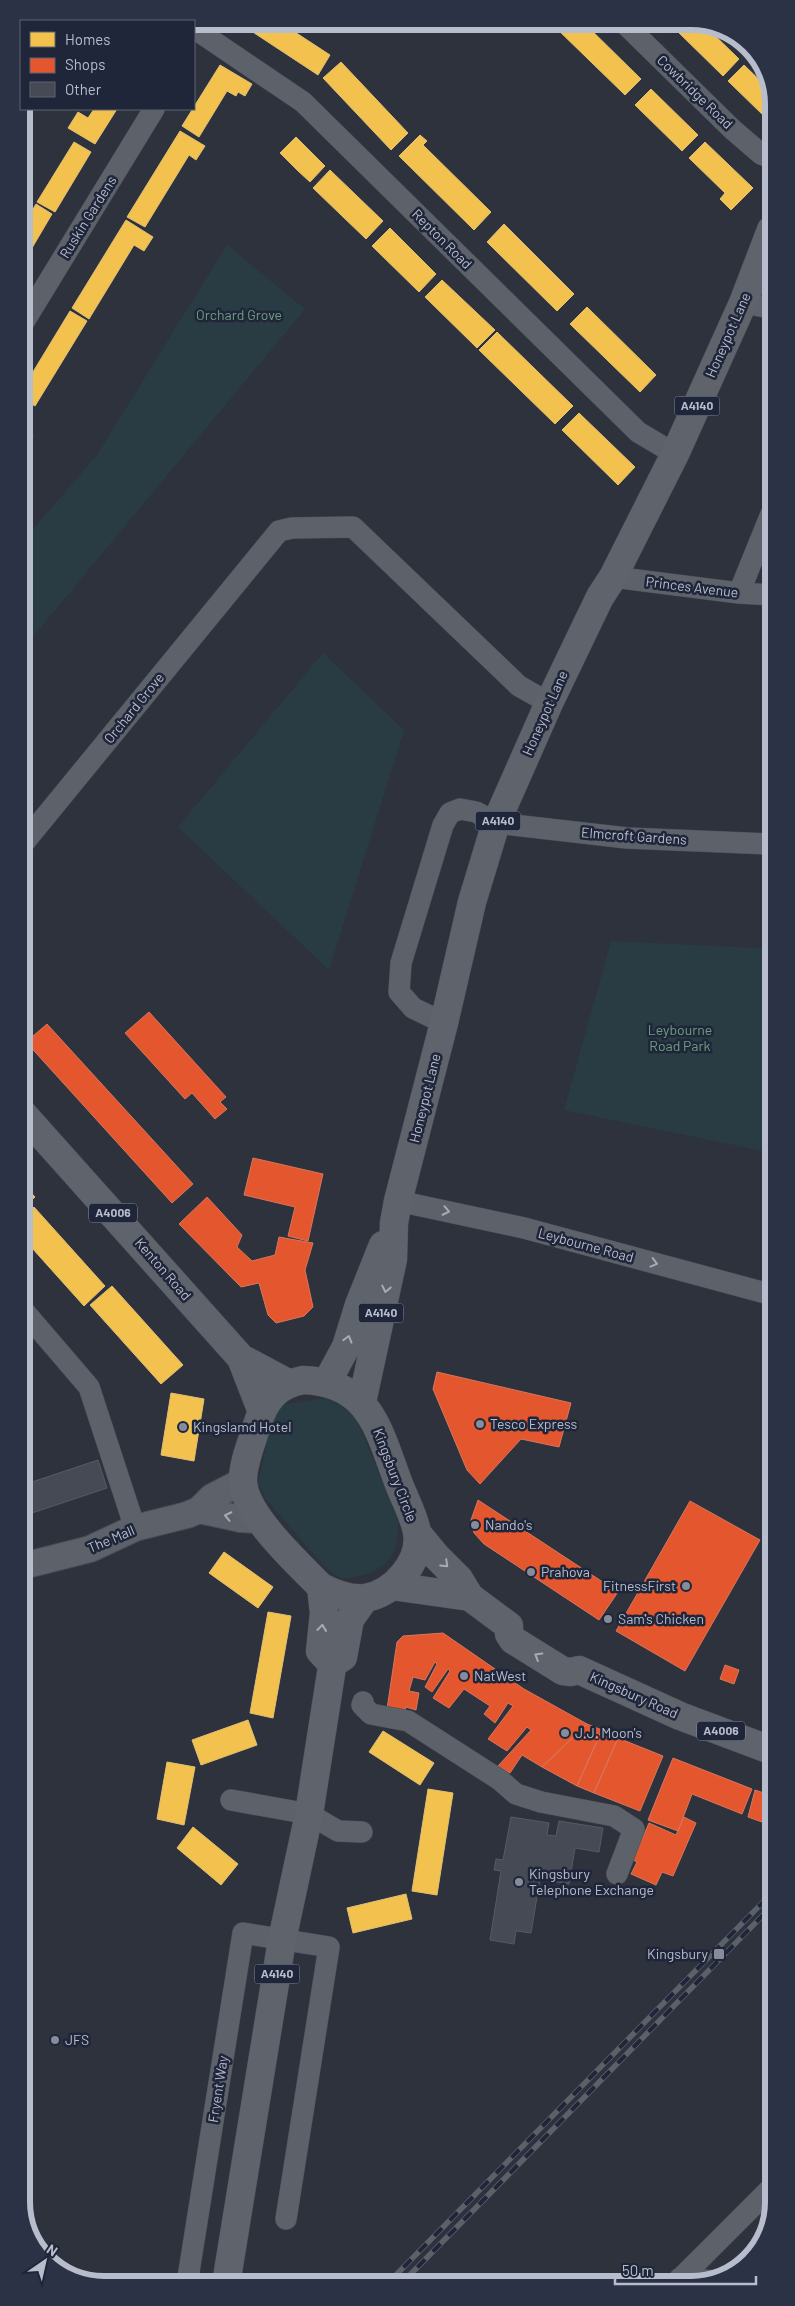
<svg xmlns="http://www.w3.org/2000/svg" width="795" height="2306" font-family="Barlow,sans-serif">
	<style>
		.green { fill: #293c44 }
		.homes { fill: #f2c14e; stroke: #e1c074 }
		.shops { fill: #e4572e; stroke: #d7765e }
		.building { fill: #464a54; stroke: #555a64 }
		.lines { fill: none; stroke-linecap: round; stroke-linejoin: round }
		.minor-casing { stroke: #494d56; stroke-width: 22 }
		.tertiary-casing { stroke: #494d56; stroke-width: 28 }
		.primary-casing { stroke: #4b4f59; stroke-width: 29 }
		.minor { stroke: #5d616a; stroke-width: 21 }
		.tertiary { stroke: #5d616a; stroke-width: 26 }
		.primary { stroke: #5f636c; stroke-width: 28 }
		.rail-casing { stroke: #5c6068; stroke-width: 5.5 }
		.rail { stroke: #1f2639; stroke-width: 4; stroke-dasharray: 11; stroke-linecap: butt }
		.oneway { stroke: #a6abb9 }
		.oneway2 { stroke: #a6abba }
		.poi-dot { fill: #878c9b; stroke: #1f2639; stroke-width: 2 }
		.labels { text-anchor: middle; stroke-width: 5; stroke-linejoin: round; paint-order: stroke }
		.shield { fill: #1f2639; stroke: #8a90a1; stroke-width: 1 }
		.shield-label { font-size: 12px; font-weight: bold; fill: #b8bdcd }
		.street-label { font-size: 14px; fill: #b8bdcd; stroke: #1f2639 }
		.park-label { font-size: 14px; fill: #6e9f7f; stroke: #1f2639 }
		.poi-label { font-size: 14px; fill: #b8bdcd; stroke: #1f2639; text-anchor: start }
		.rim { fill: none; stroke: #b8bdcd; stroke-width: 6 }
	</style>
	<rect width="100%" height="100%" fill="#2d323d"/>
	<path class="green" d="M227,245L305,309L22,650V542L97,455Z
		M323,653L404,730L329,970L178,827Z
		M611,941L772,949V1153L564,1110Z
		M325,1398L341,1406L356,1418L398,1521C400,1563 380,1574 341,1579L325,1567L265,1498L258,1483L273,1415L282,1405Z"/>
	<path class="homes" d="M236,21H278L330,55L318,75Z
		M559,21H582L641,79L625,95L554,26Z
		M684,21L702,23L739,59L723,76L676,30Z
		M341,62L408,133L391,150L323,78Z
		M220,65L252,84L245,96L238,92L236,96L227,91L199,137L182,126Z
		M744,65L771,91V111L765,117L728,81Z
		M651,89L698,135L682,151L635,105Z
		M94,109H117L95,144L68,128L78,112L88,118Z
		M180,131L205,146L196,160L189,155L145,227L127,217Z
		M420,135L427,141L423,145L491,212L474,230L399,156Z
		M296,137L313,154L297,170L280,153Z
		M74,142L91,152L55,212L37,202Z
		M705,142L753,188L731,210L720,199L725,193L689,158Z
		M313,154L325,166L310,182L297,170Z
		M330,170L383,221L366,239L313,188Z
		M36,204L52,214L22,265V228Z
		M126,220L153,237L144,251L134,245L89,319L72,308Z
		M504,224L574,294L557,311L487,242Z
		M390,228L436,274L419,292L372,246Z
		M442,280L495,330L477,348L425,297Z
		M587,307L656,375L640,392L570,324Z
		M70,311L87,321L35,406L22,398V390Z
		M497,332L573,406L555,424L479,350Z
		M579,413L635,467L618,485L562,430Z
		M22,417L33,437L22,442Z
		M23,1184L35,1197L23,1208Z
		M34,1207L105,1286L84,1306L23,1238V1217Z
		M112,1286L183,1365L161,1384L90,1305Z
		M171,1393L204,1399L194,1461L161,1455Z
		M224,1552L273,1587L258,1608L209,1573Z
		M268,1612L291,1616L273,1718L250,1713Z
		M248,1720L257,1745L201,1765L192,1740Z
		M383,1731L434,1763L420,1785L369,1752Z
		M167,1762L195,1767L184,1825L157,1819Z
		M428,1789L453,1793L437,1895L412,1891Z
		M193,1827L238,1864L221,1885L177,1848Z
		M406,1894L412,1919L353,1933L347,1908Z"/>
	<path class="shops" d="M149,1012L226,1097L220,1102L227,1109L215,1119L192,1093L185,1099L125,1033Z
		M47,1024L193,1184L172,1203L26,1042Z
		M253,1158L323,1174L308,1241L288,1236L295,1207L244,1195Z
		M207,1197L242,1235L237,1247L252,1261L275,1255L279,1237L313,1243L305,1270L313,1307L304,1316L276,1323L268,1315L259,1283L241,1287L179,1224Z
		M437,1372L571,1403L559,1447L521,1439L480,1484L467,1470L433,1389Z
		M478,1500L618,1592L599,1620L484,1544L474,1533L471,1520Z
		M690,1501L760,1540L685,1671L616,1631Z
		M443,1633L524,1689L587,1724L542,1767L522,1755L510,1773L498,1766L531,1730L527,1727L507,1751L488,1739L513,1706L508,1703L495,1723L484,1714L490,1706L464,1689L449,1708L433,1698L450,1671L448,1669L432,1692L425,1687L437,1664L435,1662L425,1680L413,1677L409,1691L419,1693L416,1710L406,1707L405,1711L387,1709L397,1642L403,1636Z
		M725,1665L739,1670L734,1684L720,1679Z
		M587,1724L602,1730L577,1786L542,1767Z
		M602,1730L618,1738L594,1793L577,1786Z
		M618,1738L663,1756L640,1811L594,1793Z
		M673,1758L752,1789L742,1814L692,1794L678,1831L648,1820Z
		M755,1790L773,1796V1826L748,1817Z
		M684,1817L696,1823L673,1876L662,1872L656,1885L631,1874L637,1862L633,1860L649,1823L676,1835Z"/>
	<path class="building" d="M98,1460L107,1488L23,1516V1485Z
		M511,1817L549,1823L547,1835L556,1836L559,1821L603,1828L599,1852L575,1848L569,1884L540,1879L531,1933L516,1931L514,1944L490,1940L501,1871L494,1870L496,1859L503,1860Z"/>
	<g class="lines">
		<defs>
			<path id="minor" d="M622,21L732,129L761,154L771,158
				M201,33L303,102L638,432L675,454
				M743,303L771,308
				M22,325L154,109
				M613,577L739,593L772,595
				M739,593L771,514
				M22,845L279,531L292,528L353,527L519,686L549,703
				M444,1023L413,1008L399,992L401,963L443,825L450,813L460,809L476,812L496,823L627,838L772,844
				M398,1201L524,1228L773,1295
				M23,1310L89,1387L135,1528
				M363,1702L362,1705L371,1714L408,1721L500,1780L516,1794L541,1802L614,1816L634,1829L617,1874
				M231,1800L309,1814L338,1831L362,1832
				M680,2278L714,2281
				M677,2282L774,2185
				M187,2284L243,1933L329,1947L286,2219"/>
			<path id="tertiary" d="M199,1510L241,1519L258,1520
				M23,1566L90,1549L135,1528L187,1515L199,1510L212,1497L243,1481"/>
			<path id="primary" d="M23,1114L241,1358L288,1383
				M241,1358L262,1412
				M303,1380C368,1382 378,1427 397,1479C403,1496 414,1515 417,1532C422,1562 393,1594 365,1598C350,1600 333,1593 321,1587C298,1563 243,1514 243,1480C243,1462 252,1442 257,1425C265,1400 276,1385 303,1380Z
				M327,1382L346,1347L359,1305L383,1245
				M362,1402L393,1259L394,1223L398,1201L444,1023L472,902L496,823L549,703L600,597L613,577L675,454L743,303L771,230
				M417,1533L436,1556L459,1579L470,1597L509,1626V1634L513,1640L563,1671L571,1672L579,1670L680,1716L773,1751
				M392,1586L470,1597
				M332,1664L343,1657L350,1619L365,1598
				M226,2284L282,1940L309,1814L332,1667V1664L320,1651L324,1613L321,1587"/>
		</defs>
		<use href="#minor" class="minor-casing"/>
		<use href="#tertiary" class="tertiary-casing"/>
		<use href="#primary" class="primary-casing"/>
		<use href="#minor" class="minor"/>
		<use href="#tertiary" class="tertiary"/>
		<use href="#primary" class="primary"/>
		<defs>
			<path id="rail" d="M388,2283L773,1892
				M402,2283L773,1905"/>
		</defs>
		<use href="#rail" class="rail-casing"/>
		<use href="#rail" class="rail"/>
	</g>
	<defs><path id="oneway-chevron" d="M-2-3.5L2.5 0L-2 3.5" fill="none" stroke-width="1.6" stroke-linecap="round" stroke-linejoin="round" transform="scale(1.25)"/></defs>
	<g class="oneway">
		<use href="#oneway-chevron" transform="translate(446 1211) rotate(12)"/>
		<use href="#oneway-chevron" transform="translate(654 1263) rotate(15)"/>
		<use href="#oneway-chevron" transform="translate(228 1516) rotate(-168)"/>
	</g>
	<g class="oneway2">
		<use href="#oneway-chevron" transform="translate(386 1289) rotate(102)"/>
		<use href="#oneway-chevron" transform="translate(348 1339) rotate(-74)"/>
		<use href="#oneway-chevron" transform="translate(445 1564) rotate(44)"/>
		<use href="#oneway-chevron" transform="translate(322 1628) rotate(-84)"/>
		<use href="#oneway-chevron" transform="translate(538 1656) rotate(-149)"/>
	</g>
	<g class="poi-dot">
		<circle cx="480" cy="1424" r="5"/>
		<circle cx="183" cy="1427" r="5"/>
		<circle cx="475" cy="1525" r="5"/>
		<circle cx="531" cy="1572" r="5"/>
		<circle cx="686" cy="1586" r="5"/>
		<circle cx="608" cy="1619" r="5"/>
		<circle cx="464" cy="1676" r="5"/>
		<circle cx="565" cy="1733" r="5"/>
		<circle cx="519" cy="1882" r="5"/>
		<rect x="713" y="1948" width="12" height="12" rx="2.5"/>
		<circle cx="55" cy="2040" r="5"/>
	</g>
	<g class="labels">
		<g class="shield">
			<rect x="674.5" y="396.5" width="45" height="19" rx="4"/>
			<rect x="475.5" y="811.5" width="45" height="19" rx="4"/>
			<rect x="89" y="1203.5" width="48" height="19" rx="4"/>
			<rect x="358.5" y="1303.5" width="45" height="19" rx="4"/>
			<rect x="697" y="1721.5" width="48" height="19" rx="4"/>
			<rect x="254.5" y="1964.5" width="45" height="19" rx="4"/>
		</g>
		<g class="shield-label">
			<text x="697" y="410">A4140</text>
			<text x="498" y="825">A4140</text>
			<text x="113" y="1217">A4006</text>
			<text x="381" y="1317">A4140</text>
			<text x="721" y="1735">A4006</text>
			<text x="277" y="1978">A4140</text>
		</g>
		<g class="street-label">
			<text transform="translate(695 92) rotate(44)" y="5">Cowbridge Road</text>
			<text transform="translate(88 217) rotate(-58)" y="5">Ruskin Gardens</text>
			<text transform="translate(442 239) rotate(45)" y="5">Repton Road</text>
			<text transform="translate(728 335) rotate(-66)" y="5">Honeypot Lane</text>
			<text transform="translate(692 587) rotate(7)" y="5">Princes Avenue</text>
			<text transform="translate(134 708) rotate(-51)" y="5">Orchard Grove</text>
			<text transform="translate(545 713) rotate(-66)" y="5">Honeypot Lane</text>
			<text transform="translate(634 836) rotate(4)" y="5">Elmcroft Gardens</text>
			<text transform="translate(425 1098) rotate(-76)" y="5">Honeypot Lane</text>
			<text transform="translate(586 1245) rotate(15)" y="5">Leybourne Road</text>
			<text transform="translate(163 1269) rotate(49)" y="5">Kenton Road</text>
			<text transform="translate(395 1475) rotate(69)" y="5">Kingsbury Circle</text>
			<text transform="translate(111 1539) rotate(-23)" y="5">The Mall</text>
			<text transform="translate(634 1695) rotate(24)" y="5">Kingsbury Road</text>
			<text transform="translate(218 2089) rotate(-81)" y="5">Fryent Way</text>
		</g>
		<g class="park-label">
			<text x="239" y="320">Orchard Grove</text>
			<text x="680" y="1035">Leybourne<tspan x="680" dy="16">Road Park</tspan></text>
		</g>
		<g class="poi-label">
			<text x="490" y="1429">Tesco Express</text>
			<text x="193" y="1432">Kingslamd Hotel</text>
			<text x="485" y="1530">Nando's</text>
			<text x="541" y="1577">Prahova</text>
			<text x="676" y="1591" text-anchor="end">FitnessFirst</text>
			<text x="618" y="1624">Sam's Chicken</text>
			<text x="474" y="1681">NatWest</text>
			<text x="575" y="1738">J.J. Moon's</text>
			<text x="529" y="1879">Kingsbury<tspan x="529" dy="16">Telephone Exchange</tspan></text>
			<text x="708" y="1959" text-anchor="end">Kingsbury</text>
			<text x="65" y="2045">JFS</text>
		</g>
	</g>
	<path d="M0 0H795V2306H0ZM104 30H691A74 74 0 0 1 765 104V2202A74 74 0 0 1 691 2276H104A74 74 0 0 1 30 2202V104A74 74 0 0 1 104 30Z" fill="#2b3245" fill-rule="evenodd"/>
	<path class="rim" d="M104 30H691A74 74 0 0 1 765 104V2202A74 74 0 0 1 691 2276H104A74 74 0 0 1 30 2202V104A74 74 0 0 1 104 30Z"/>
	<rect x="20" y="20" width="175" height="90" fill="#1f2639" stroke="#5c6274"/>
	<rect x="30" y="32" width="25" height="15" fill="#f2c14e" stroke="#5c6274"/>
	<text x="65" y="45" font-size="15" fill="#b8bdcd">Homes</text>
	<rect x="30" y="58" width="25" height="15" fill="#e4572e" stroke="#5c6274"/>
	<text x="65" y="70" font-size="15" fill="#b8bdcd">Shops</text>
	<rect x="30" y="82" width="25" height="15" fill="#464a54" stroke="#5c6274"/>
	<text x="65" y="95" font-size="15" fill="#b8bdcd">Other</text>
	<g transform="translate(45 2261) rotate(34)" stroke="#1f2639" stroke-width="4" paint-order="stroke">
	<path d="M0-4L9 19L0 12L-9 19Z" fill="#b8bdcd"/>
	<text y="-8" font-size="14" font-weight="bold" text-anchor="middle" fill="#b8bdcd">N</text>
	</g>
	<path d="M615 2276v8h141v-8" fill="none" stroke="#b8bdcd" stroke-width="2.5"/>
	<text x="622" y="2276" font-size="15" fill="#b8bdcd" stroke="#1f2639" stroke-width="4" paint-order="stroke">50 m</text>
</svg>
